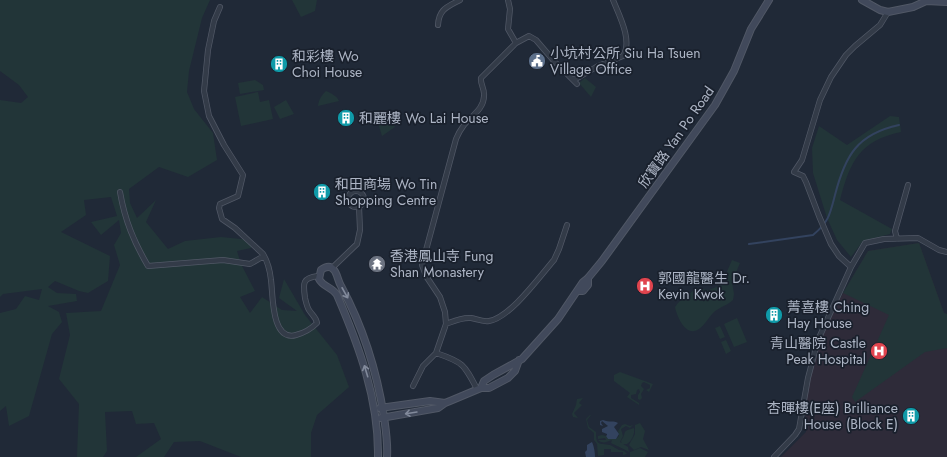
<svg xmlns="http://www.w3.org/2000/svg" width="947" height="457" font-family="Jost,'Noto Sans TC',sans-serif">
	<style>
		.medical { fill: #2e2b39 }
		.green { fill: #223538 }
		.water { fill: #33435f }
		.lines { fill: none; stroke-linecap: round; stroke-linejoin: round }
		.stream { stroke: #33435f; stroke-width: 2 }
		.street-casing { stroke: #515866; stroke-width: 6 }
		.secondary-casing { stroke: #515866; stroke-width: 8 }
		.street { stroke: #333b48; stroke-width: 4.5 }
		.secondary { stroke: #41495b; stroke-width: 6 }
		.oneway { stroke: #828a9b }
		.labels { text-anchor: middle; stroke-width: 3.5; stroke-linejoin: round; paint-order: stroke }
		.poi-label { font-size: 14px; fill: #adb5c5; stroke: #19202c; text-anchor: start }
		.street-label { font-size: 14px; fill: #adb5c5; stroke: #19202c }
	</style>
	<rect width="100%" height="100%" fill="#202937"/>
	<path class="medical" d="M919,243L944,313L947,314V457H781L806,432L805,404L810,378L820,341L836,305L868,251Z"/>
	<path class="green" d="M0,0H210L202,18L189,71L187,92L194,109L213,133L217,160L188,177L159,167L129,189L130,203L137,218L156,200L146,222L168,249L185,241L221,237L251,240V248L237,251L241,264L255,291L240,297L250,313L262,297L282,310L297,311L279,298L284,279L305,315L337,355L349,387L317,415L311,433V457H241L200,441L174,442L164,457H136L161,439L154,423L136,424L132,411L105,412L107,451L103,457H77L79,404L59,379L70,335L66,313L101,311L120,265L114,245L121,233L119,220L101,235L91,222L117,216L111,197L84,200L86,215L61,232L110,256L108,281L88,293L79,291L55,281L48,287L57,293L76,294L77,301L48,306L59,312L62,322L52,334L29,416L9,426L6,406L0,411V313L16,309L25,296L39,300L42,289L3,294L0,297V100L21,103L28,97L19,85L0,71Z
		M292,0H317L315,11L301,17Z
		M585,78L596,87L591,97L579,83Z
		M255,80L263,85L264,90L240,94L238,83Z
		M326,91C331,93 337,96 339,101L318,106C319,99 321,96 326,91Z
		M258,92L260,102L269,100L273,119L241,126L235,97Z
		M286,100L294,114L280,119L274,107Z
		M890,116L899,117L901,132C859,141 850,162 840,200L892,229L890,234L863,241L851,257L837,240L827,218L813,173L812,148L819,126L847,145Z
		M392,119L395,127L382,136L378,123Z
		M919,243L944,313L947,314V348L925,352L855,402L852,397L889,315L843,293L868,251Z
		M732,260L740,263L732,282L734,294L733,300C728,305 720,307 714,312C709,317 704,326 699,329C686,338 677,317 675,307C680,299 688,296 696,288L709,290L721,285Z
		M737,318L747,342L734,347L724,324Z
		M720,326L725,337L720,339L715,328Z
		M726,340L731,351L726,354L721,342Z
		M620,372L653,384L649,392L646,390L650,388V385L644,382L642,383L641,386L644,389L641,394L642,398L640,400L638,399V395L640,392L639,389L637,390L636,394L631,395V398L639,403V405L627,397L630,393L614,381V375Z
		M583,398L579,403L582,405L574,413L578,418L573,417L572,414L576,405L577,399Z
		M590,415H591L587,420L589,427L596,432C596,446 599,443 610,445C613,446 615,448 619,450C623,451 624,450 627,454L623,455V452H611V449H604V455L598,456L597,444L594,440V433L588,428L586,419Z
		M640,423L645,431L643,439L649,450L641,447L634,450L629,445L635,434V425Z
		M625,424L630,426L633,425L630,428L626,426L621,429L623,436L620,442L628,447L629,452C626,450 615,445 611,443L612,440C607,441 604,445 598,440H606L605,438L598,439V436L602,435L606,436L608,439H616L619,436L618,431L622,425Z
		M634,428C635,434 632,441 627,444H622L621,441C628,431 620,432 634,428Z
		M640,448L648,452L645,457H630V452Z"/>
	<path class="water" d="M603,420C609,423 614,420 618,423L614,427L619,434L616,439H608L606,436L607,435V434L602,432V429L608,426L602,421L601,423L603,426L600,425V421Z
		M592,442C594,446 595,453 595,457H586L585,452L587,450V445Z"/>
	<g class="lines">
		<path class="stream" d="M749,244L813,235C829,222 830,214 835,195C845,156 857,134 899,125"/>
		<defs>
			<path id="street" d="M508,0L510,9L508,29L516,43
				M220,7L214,21L208,50L204,91L209,116L224,145L243,175L238,196L220,204L219,208L222,219L235,228L263,254C268,262 270,271 271,280C273,294 271,342 296,335C304,333 311,329 317,323C316,317 312,315 309,310C307,307 306,302 305,298C303,283 302,278 318,276
				M438,25C439,9 447,7 460,0
				M574,80L598,66L623,56C633,41 619,15 613,0
				M348 199a8 8 0 1 1 16 0a8 8 0 1 1-16 0Z
				M120,192C125,221 134,242 148,266L223,260L250,264L264,256
				M897,239L895,231L908,185
				M851,267L839,256L831,244L819,216L806,182L803,176L794,172L802,160L820,100L831,77L846,55L855,46L880,25L888,12
				M332,268L357,244L360,230L359,206
				M446,324C454,321 462,317 471,318C477,319 482,322 489,321C510,318 540,276 554,260L559,249L567,225
				M436,353C463,362 464,364 477,389
				M413,386L423,366L436,353L446,324L445,312L440,297L426,276L422,265L456,139C458,134 461,129 464,125C471,116 484,109 484,96C485,89 480,84 481,78L516,43L529,36L536,40L554,61L577,84
				M774,457L795,435L799,429L808,378L818,340L851,267L865,243L884,239L918,238L939,250L947,252"/>
			<path id="secondary" d="M862,0L880,10L888,12L913,7L926,1L947,2
				M578,291H583L588,285V278
				M481,388L484,381L493,375L522,359L558,319L583,282L588,278L602,261L715,105L734,71L751,29L769,0
				M380,408L430,401L445,403L450,401L481,388H489L508,378L515,371L519,360
				M381,418L438,408L445,403
				M378,457C379,400 359,346 337,295C332,287 323,287 319,279L321,270C325,267 330,265 334,270C337,273 338,281 341,286C363,327 377,372 384,417C386,431 388,443 387,457"/>
		</defs>
		<use href="#street" class="street-casing"/>
		<use href="#secondary" class="secondary-casing"/>
		<use href="#street" class="street"/>
		<use href="#secondary" class="secondary"/>
	</g>
	<defs><path id="oneway-shaft" d="M-6 0H5M1.5-3L5.5 0L1.5 3" fill="none" stroke-width="1.6" stroke-linecap="round" stroke-linejoin="round"/></defs>
	<g class="oneway">
		<use href="#oneway-shaft" transform="translate(345 293) rotate(61)"/>
		<use href="#oneway-shaft" transform="translate(366 371) rotate(-107)"/>
		<use href="#oneway-shaft" transform="translate(411 413) rotate(171)"/>
	</g>
	<defs>
		<symbol id="civic-disc" viewBox="-11 -11 22 22"><circle r="9.5" fill="#5c6f8a" stroke="#19202c"/><path d="M-.6-6.5H3V-4.5H.6V-3L4-1V1h2V6H-6V1h2V-1L-.6-3ZM-1.2 2.5V6h2.4V2.5Z" fill="#fff"/></symbol>
		<symbol id="building-disc" viewBox="-11 -11 22 22"><circle r="9.5" fill="#0f9aa8" stroke="#19202c"/><path d="M-4-6H4V6H1V3H-1V6H-4ZM-2.5-4.3h1.7v1.8h-1.7ZM.8-4.3h1.7v1.8H.8ZM-2.5-1h1.7V.8h-1.7ZM.8-1h1.7V.8H.8Z" fill="#fff"/></symbol>
		<symbol id="temple-disc" viewBox="-11 -11 22 22"><circle r="9.5" fill="#6b7280" stroke="#19202c"/><path d="M0-6L5-2H3V0L6.5 2.5H4V6H1.5V3h-3V6H-4V2.5H-6.5L-3 0V-2H-5Z" fill="#fff"/></symbol>
		<symbol id="hospital-disc" viewBox="-11 -11 22 22"><circle r="9.5" fill="#e0444e" stroke="#19202c"/><path d="M-5-5h3v3.5h4V-5h3V5h-3V1.5h-4V5h-3Z" fill="#fff"/></symbol>
	</defs>
	<g fill-rule="evenodd">
		<use href="#civic-disc" x="527" y="51" width="20" height="20"/>
		<use href="#building-disc" x="269" y="54" width="20" height="20"/>
		<use href="#building-disc" x="336" y="108" width="20" height="20"/>
		<use href="#building-disc" x="312" y="182" width="20" height="20"/>
		<use href="#temple-disc" x="367" y="254" width="20" height="20"/>
		<use href="#hospital-disc" x="635" y="276" width="20" height="20"/>
		<use href="#building-disc" x="764" y="305" width="20" height="20"/>
		<use href="#hospital-disc" x="869" y="341" width="20" height="20"/>
		<use href="#building-disc" x="901" y="406" width="20" height="20"/>
	</g>
	<g class="labels">
		<g class="poi-label">
			<text x="550" y="58">小坑村公所 Siu Ha Tsuen<tspan x="550" dy="16">Village Office</tspan></text>
			<text x="292" y="61">和彩樓 Wo<tspan x="292" dy="16">Choi House</tspan></text>
			<text x="359" y="123">和麗樓 Wo Lai House</text>
			<text x="335" y="189">和田商場 Wo Tin<tspan x="335" dy="16">Shopping Centre</tspan></text>
			<text x="390" y="261">香港鳳山寺 Fung<tspan x="390" dy="16">Shan Monastery</tspan></text>
			<text x="658" y="283">郭國龍醫生 Dr.<tspan x="658" dy="16">Kevin Kwok</tspan></text>
			<text x="787" y="312">菁喜樓 Ching<tspan x="787" dy="16">Hay House</tspan></text>
			<text x="866" y="348" text-anchor="end">青山醫院 Castle<tspan x="866" dy="16">Peak Hospital</tspan></text>
			<text x="898" y="413" text-anchor="end">杏暉樓(E座) Brilliance<tspan x="898" dy="16">House (Block E)</tspan></text>
		</g>
		<g class="street-label">
			<text transform="translate(676 137) rotate(-55)" y="5">欣寶路 Yan Po Road</text>
		</g>
	</g>
</svg>
